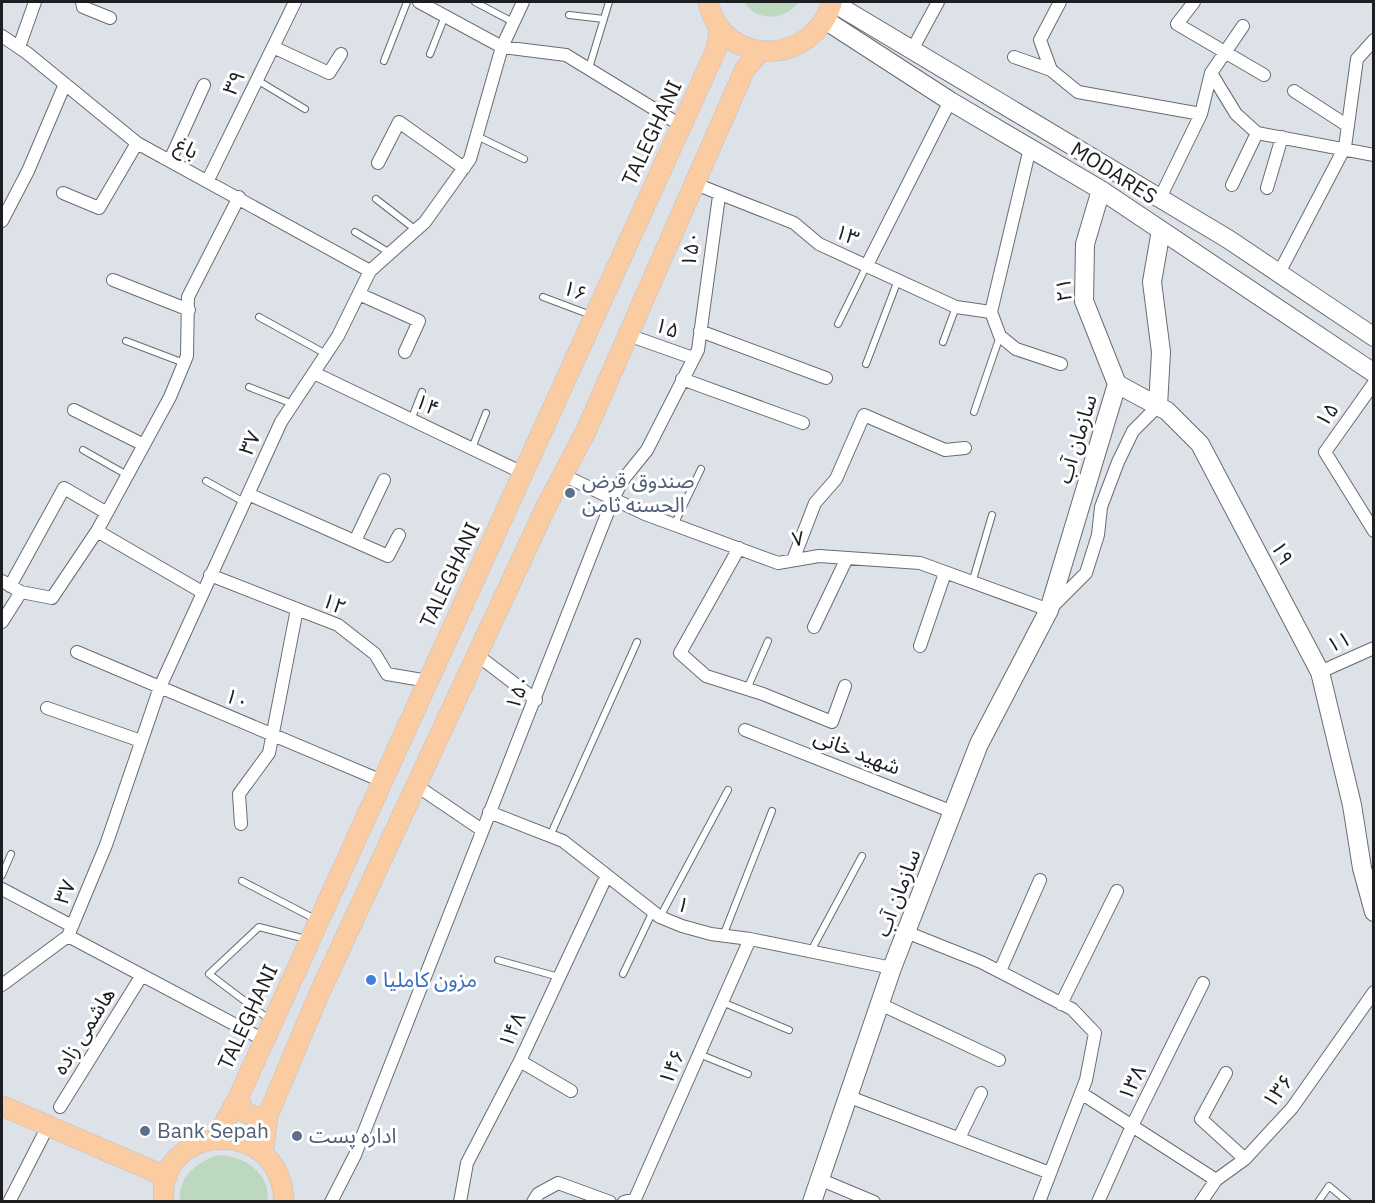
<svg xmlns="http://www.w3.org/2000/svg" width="1375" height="1203" font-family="'IBM Plex Sans','Noto Sans Arabic',sans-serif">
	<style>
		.green { fill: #bcd8bf }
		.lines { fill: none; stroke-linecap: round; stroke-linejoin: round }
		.lane-casing { stroke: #686c73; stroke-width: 8 }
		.street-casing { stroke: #686c73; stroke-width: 14 }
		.secondary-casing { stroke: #686c73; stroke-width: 20 }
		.primary-casing { stroke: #c0c0c1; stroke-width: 21 }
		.lane { stroke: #fff; stroke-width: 6 }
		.street { stroke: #fff; stroke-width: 12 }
		.secondary { stroke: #fff; stroke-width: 18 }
		.primary { stroke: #fbcba1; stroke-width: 20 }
		.service-dot { fill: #5c6f8a; stroke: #fff; stroke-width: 2 }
		.shop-dot { fill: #3f7fe0; stroke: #fff; stroke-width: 2 }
		.labels { text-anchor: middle; stroke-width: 6; stroke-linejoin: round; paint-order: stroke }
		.street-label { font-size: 21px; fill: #1d1e21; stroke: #fff }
		.service-label { font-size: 21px; fill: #4e5e75; stroke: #fff; text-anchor: start }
		.shop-label { font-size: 21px; fill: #366cbe; stroke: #fff; text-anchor: start }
	</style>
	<rect width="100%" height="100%" fill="#dde2e9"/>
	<path class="green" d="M744,2H799C785,20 758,23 744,2Z
		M219,1155C246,1157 269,1172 268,1201H180C178,1176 197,1162 219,1155Z"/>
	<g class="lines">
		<defs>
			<path id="lane" d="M475,2L513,22
				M569,15L604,19
				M430,54L445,16
				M384,61L407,2
				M589,68L609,2
				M257,80L305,109
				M477,136L524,159
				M376,199L416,230
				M355,232L390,253
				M543,297L591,315
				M259,317L326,354
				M838,324L867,265
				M126,341L184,363
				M943,342L956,307
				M866,364L898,280
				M249,387L293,404
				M974,412L1000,336
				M411,420L422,392
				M472,448L486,413
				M83,450L127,475
				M206,481L244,502
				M674,525L701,469
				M972,583L992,515
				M747,689L768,641
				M550,836L637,642
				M2,875L11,854
				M242,881L315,919
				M660,917L728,790
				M723,936L772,811
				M811,951L862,856
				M498,960L559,977
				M623,974L653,911
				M722,1002L789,1030
				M270,1020L209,974L259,927L306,939
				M699,1054L748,1074
				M1318,1202L1329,1186L1348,1202"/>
			<path id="street" d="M82,2L83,7L110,18
				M419,2L502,47L566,55L682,126
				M1060,2L1040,40L1051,70L1078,92L1201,114
				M1194,2L1177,24L1264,75
				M2,36L27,53L137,143L370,271
				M19,47L35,2
				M273,47L329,73L341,54
				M912,50L938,2
				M1014,57L1051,70
				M1211,73L1236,114L1257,133L1374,155
				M1294,91L1348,126
				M1030,148L991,312L1000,336L1016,349L1061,364
				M170,160L204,85
				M378,163L399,122L464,168
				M208,180L295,2
				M693,183L794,223L819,244L956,307L991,312
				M1232,185L1257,133
				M1267,188L1282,137
				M63,193L99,208L137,143
				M1160,198L1201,114L1211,73L1243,26
				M2,221L28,171L65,84
				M867,265L950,101
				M1279,273L1345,147L1357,59L1374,40
				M113,280L189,310
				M359,294L419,321L405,352
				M700,331L826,378
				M628,335L693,358
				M314,373L523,473
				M682,379L803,423
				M1374,383L1325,452L1374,531
				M74,410L144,445
				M563,475L645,514L778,563L819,556L920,563L1049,610L1086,573L1098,535L1101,507L1118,462L1133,431L1158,406
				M248,494L388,556L399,535
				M97,531L170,397L187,356L188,297L239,197
				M355,541L384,480
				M739,548L680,653L706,676L763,694L832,722L845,686
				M793,560L815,503L836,479L864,415L945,450L965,448
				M210,575L338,625L375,654L387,674L428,681
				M2,581L21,592L52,598L97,531L202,592
				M10,586L64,488L107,513
				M2,622L21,592
				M814,627L847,558
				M920,646L945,573
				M77,652L382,781
				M477,655L536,700
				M1320,672L1374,648
				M47,708L141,741
				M745,730L953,812
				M417,786L482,830
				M489,812L563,841L660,917L682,926L711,934L750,939L892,968
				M241,824L239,794L269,753L297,609
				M2,889L72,926
				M906,932L981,962L1072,1009L1095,1033L1086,1080L1039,1202
				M68,936L106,845L160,687L281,422L338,336L370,271L425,222L470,159L502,47L523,2
				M1000,971L1040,880
				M2,985L68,936L264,1040
				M880,1004L999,1060
				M1061,1004L1117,891
				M520,1061L571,1091
				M1226,1073L1201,1119L1245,1159
				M1081,1093L1216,1180
				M847,1096L1050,1173
				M60,1107L142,975
				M959,1138L981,1093
				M819,1179L874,1202
				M9,1202L48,1126
				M331,1202L355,1155L613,499L622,481L647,450L698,350L719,196
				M460,1202L467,1163L520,1061L606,877
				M533,1202L538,1194L558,1183L610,1202
				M624,1202L635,1199L750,939
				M1098,1202L1132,1126L1203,983
				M1201,1202L1216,1180L1245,1159L1292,1108L1374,992"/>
			<path id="secondary" d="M832,2L1228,239L1374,337
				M825,20L950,101L1101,190L1374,373
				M1101,190L1085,244L1084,301L1117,384
				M1117,384L1167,411L1200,444L1320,672L1352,805L1362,868L1374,912
				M1158,406L1161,352L1152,282L1161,230
				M812,1202L892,968L979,744L1049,610L1117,384"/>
			<path id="primary" d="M708,2C723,69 814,66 832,2
				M238,1098L244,1112L255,1117L268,1115
				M2,1106L167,1177
				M216,1138L238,1098L716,50L720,28
				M263,1152L268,1115L319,994L545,509L586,431L745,69L761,51
				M164,1202C154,1126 280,1111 284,1202"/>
		</defs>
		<use href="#lane" class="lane-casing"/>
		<use href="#street" class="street-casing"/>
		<use href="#secondary" class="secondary-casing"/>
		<use href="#primary" class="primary-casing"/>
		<use href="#lane" class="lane"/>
		<use href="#street" class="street"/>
		<use href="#secondary" class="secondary"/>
		<use href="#primary" class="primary"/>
	</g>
	<g class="service-dot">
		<circle cx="570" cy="493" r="6"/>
		<circle cx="145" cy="1131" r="6"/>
		<circle cx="297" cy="1136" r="6"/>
	</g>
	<circle class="shop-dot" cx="371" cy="980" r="6"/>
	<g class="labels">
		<g class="street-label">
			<text transform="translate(234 83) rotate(-64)" y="7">۳۹</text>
			<text transform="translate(652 133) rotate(-65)" y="7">TALEGHANI</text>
			<text transform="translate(187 148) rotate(28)" y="7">باغ</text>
			<text transform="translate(1114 173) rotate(32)" y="7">MODARES</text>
			<text transform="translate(847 235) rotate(23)" y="7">۱۳</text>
			<text transform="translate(691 249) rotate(-81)" y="7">۱۵۰</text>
			<text transform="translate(1064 290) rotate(-94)" y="7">۲۱</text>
			<text transform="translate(575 291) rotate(21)" y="7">۱۶</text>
			<text transform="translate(667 328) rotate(20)" y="7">۱۵</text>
			<text transform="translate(427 405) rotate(26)" y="7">۱۴</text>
			<text transform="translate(1327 415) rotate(-55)" y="7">۱۵</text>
			<text transform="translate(1077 439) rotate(-73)" y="7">سازمان آب</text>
			<text transform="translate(250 443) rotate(-65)" y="7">۳۷</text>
			<text transform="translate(798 539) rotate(-9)" y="7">۷</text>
			<text transform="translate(1282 553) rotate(62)" y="7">۱۹</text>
			<text transform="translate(450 575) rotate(-65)" y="7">TALEGHANI</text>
			<text transform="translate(334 604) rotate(25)" y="7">۱۲</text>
			<text transform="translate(1339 642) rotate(-24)" y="7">۱۱</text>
			<text transform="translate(518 692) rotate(-69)" y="7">۱۵۰</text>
			<text transform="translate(237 699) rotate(23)" y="7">۱۰</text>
			<text transform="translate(857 752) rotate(21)" y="7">شهید خانی</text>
			<text transform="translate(65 892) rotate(-67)" y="7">۳۷</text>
			<text transform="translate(898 893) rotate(-69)" y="7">سازمان آب</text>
			<text transform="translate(683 905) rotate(20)" y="7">۱</text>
			<text transform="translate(248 1017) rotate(-65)" y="7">TALEGHANI</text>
			<text transform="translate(512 1030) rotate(-65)" y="7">۱۴۸</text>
			<text transform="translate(84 1031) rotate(-58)" y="7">هاشمی زاده</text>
			<text transform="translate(672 1067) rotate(-66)" y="7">۱۴۶</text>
			<text transform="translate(1132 1083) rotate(-63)" y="7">۱۳۸</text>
			<text transform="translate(1278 1091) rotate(-52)" y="7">۱۳۶</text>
		</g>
		<g class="service-label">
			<text x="582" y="488">صندوق قرض<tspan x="582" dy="24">الحسنه ثامن</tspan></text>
			<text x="157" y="1138">Bank Sepah</text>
			<text x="309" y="1143">اداره پست</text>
		</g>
		<g class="shop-label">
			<text x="383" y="987">مزون کاملیا</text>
		</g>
	</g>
	<rect width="1375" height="1203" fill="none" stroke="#1d1e21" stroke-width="6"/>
</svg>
